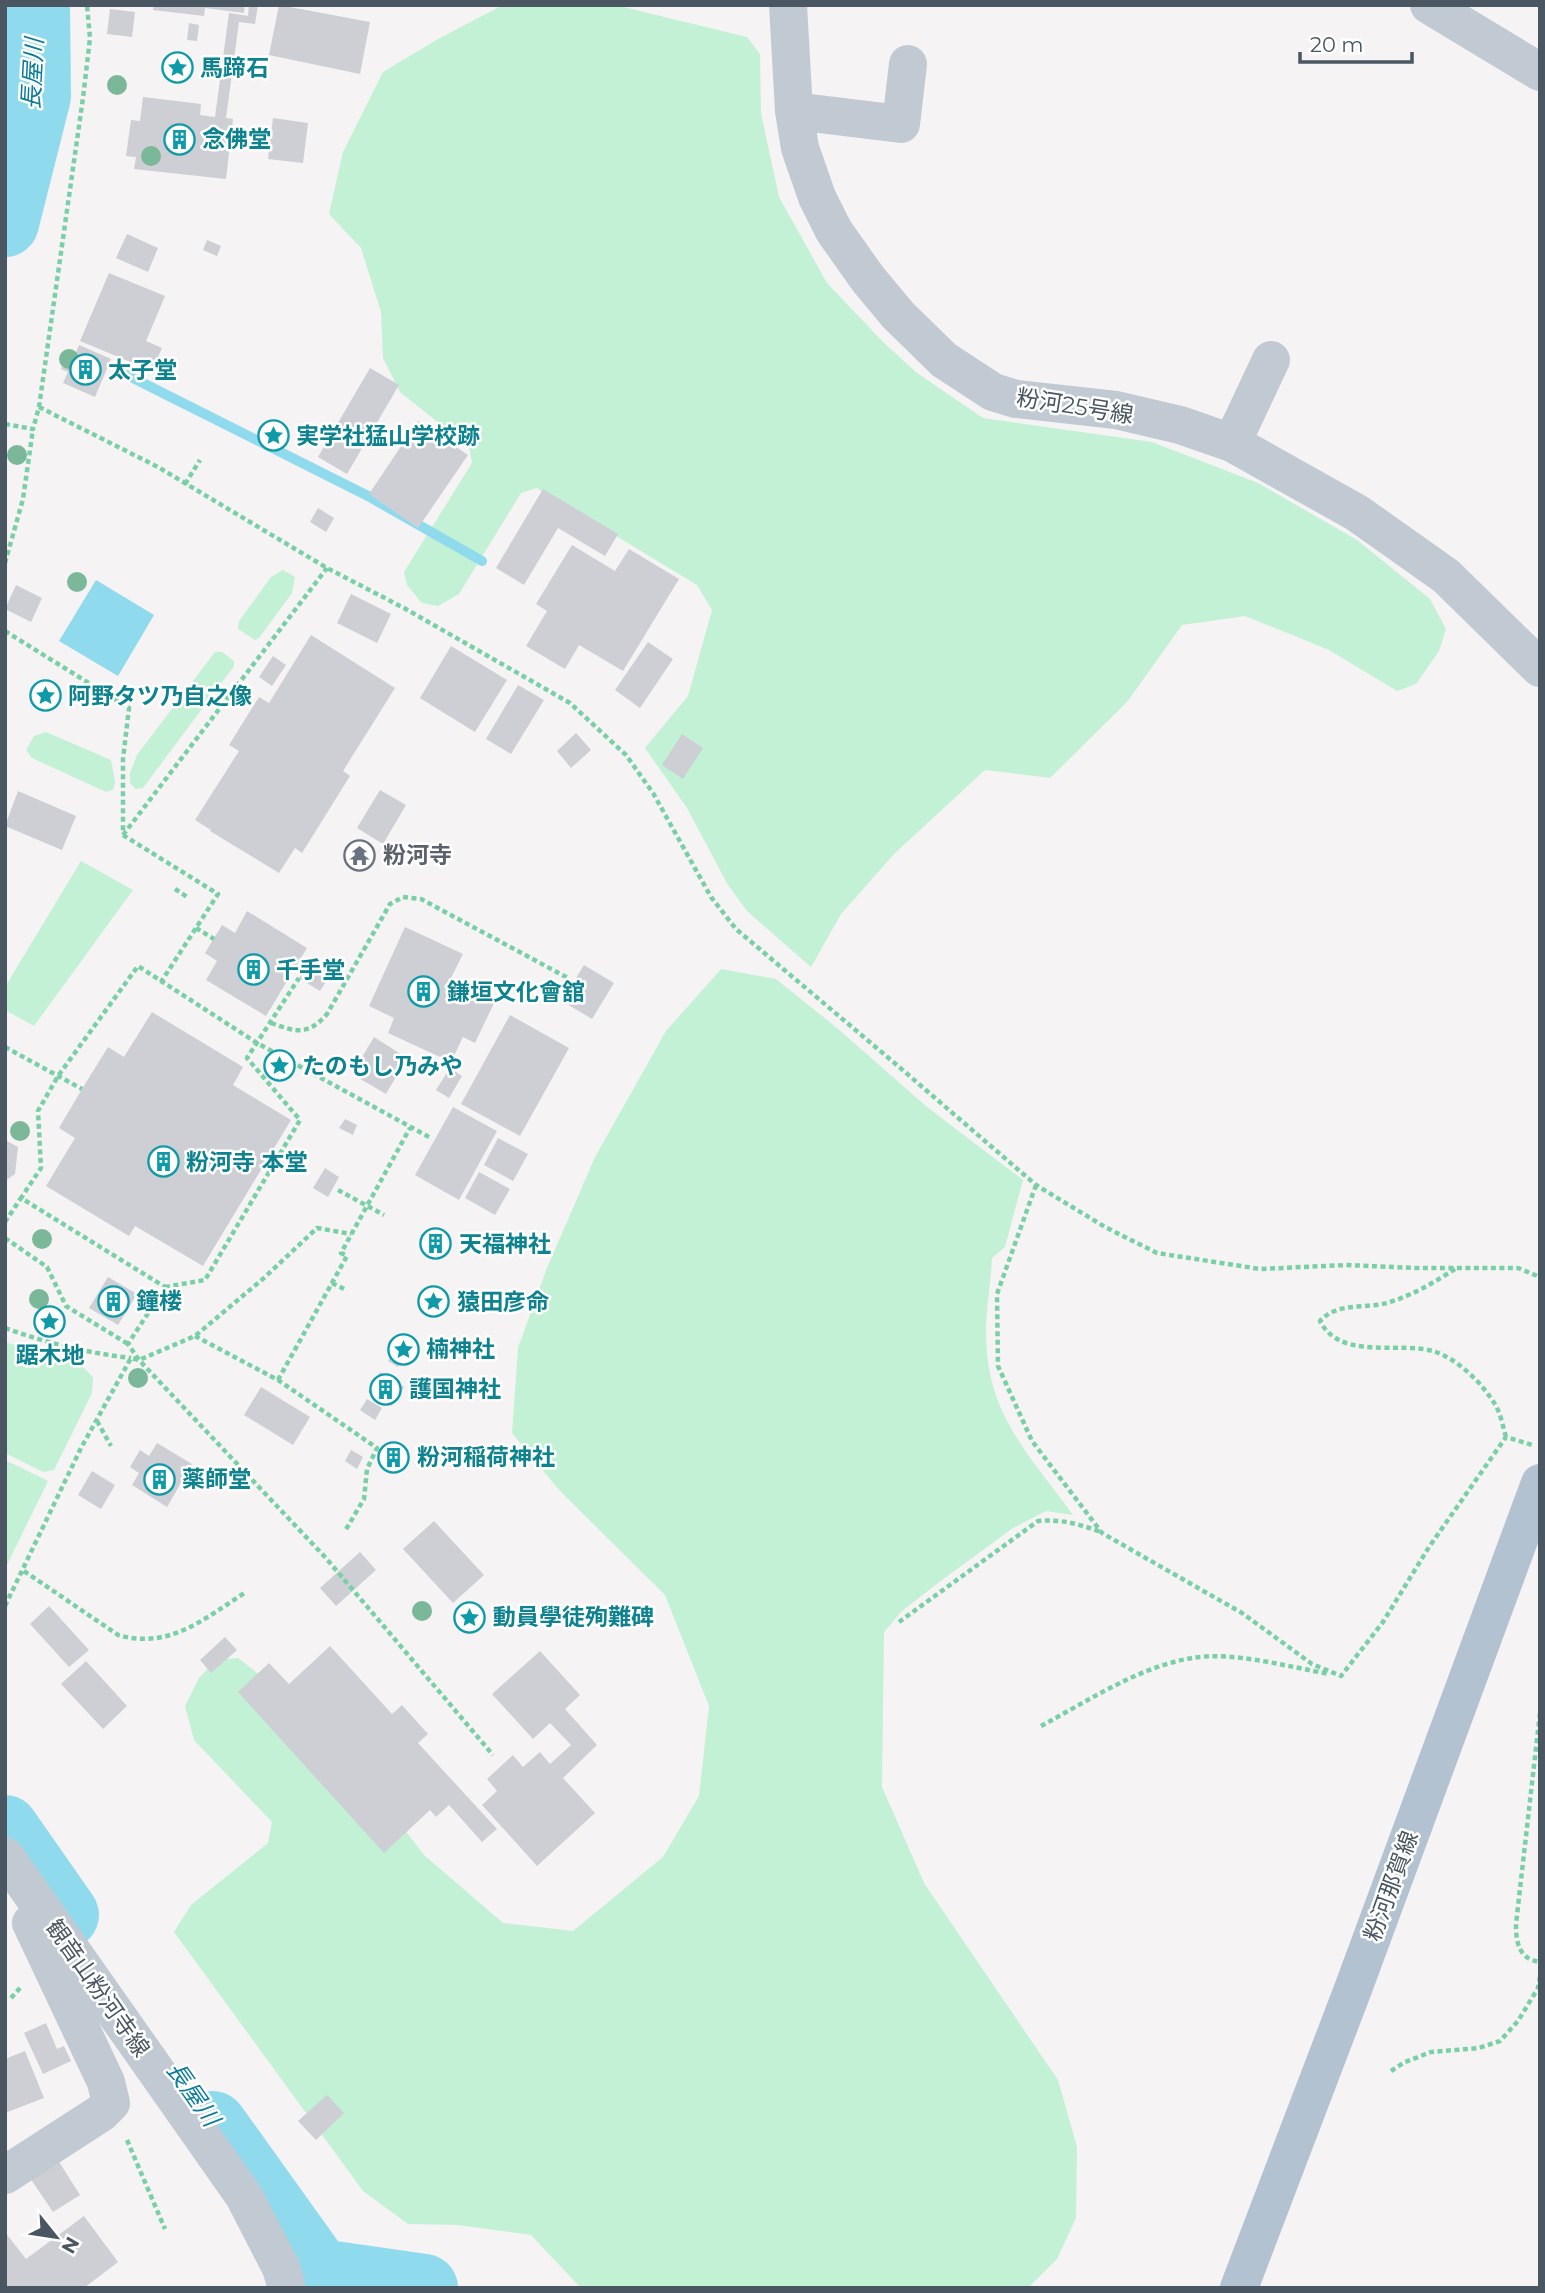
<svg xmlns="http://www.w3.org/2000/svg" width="1545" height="2293" font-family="Montserrat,'Noto Sans JP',sans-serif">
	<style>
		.green { fill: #c3f1d5 }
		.water { fill: #90daee }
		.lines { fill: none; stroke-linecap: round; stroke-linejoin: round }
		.stream { stroke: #90daee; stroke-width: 10 }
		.river { stroke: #90daee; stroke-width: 68 }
		.building { fill: #cdcfd5 }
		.path { stroke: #7ad0a6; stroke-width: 4.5; stroke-dasharray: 5 3.5; stroke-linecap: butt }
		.minor { stroke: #c1cad2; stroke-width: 38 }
		.major { stroke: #b3c2d1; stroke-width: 38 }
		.tree { fill: #7bb799 }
		.labels { text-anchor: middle; stroke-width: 5; stroke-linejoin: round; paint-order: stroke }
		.culture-label { font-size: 23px; font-weight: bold; fill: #0d838f; stroke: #fff; text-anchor: start }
		.street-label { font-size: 23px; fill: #4a5661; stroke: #fff }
		.worship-label { font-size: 23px; font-weight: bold; fill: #5b616d; stroke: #fff; text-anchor: start }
		.water-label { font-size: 24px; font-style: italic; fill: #0c7c9b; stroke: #fff }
	</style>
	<rect width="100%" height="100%" fill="#f5f3f3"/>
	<path class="green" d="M503,5H615L747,37L760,54L761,113L779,197L827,283L883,342L917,373L983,418L1152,442L1258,483L1357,540L1430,599L1446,629L1439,651L1416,684L1397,691L1329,650L1245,616L1182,625L1127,702L1050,778L985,770L894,854L841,914L811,967L747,911L728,885L687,808L645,748L688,696L712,610L697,585L537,488L521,493L459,594L438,606L422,603L407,585L404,572L472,463L469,447L400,392L383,358L381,312L361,248L329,214L343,152L383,72L438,39Z
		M283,570L295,577L292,593L259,638L255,640L238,629L239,621L271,577Z
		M215,652H222L234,661V666L143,788L136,789L130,783V773L137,755Z
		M46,732L111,760L115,782L113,790L106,792L32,758L26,750L34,736Z
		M81,861L133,890L34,1026L5,1010V987Z
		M721,969L776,979L837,1028L927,1107L1023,1180L1005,1247L992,1258C991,1283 986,1308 986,1333C986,1414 1029,1454 1073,1515L1046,1511L1013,1528L942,1580L902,1611L884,1632L882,1787L924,1883L1058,2080L1077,2147L1076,2218L1057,2259L1028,2288H581L531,2235L458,2225L408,2224L363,2191L174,1932L191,1905L268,1843L272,1822L194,1740L185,1706L199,1678L216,1660L238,1658L274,1686L356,1766L424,1855L503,1923L573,1931L663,1857L699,1796L709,1706L665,1595L560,1491L512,1433L518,1348L547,1268L595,1157L666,1031Z
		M5,1342L82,1366L93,1377L92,1393L54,1470L43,1472L5,1453Z
		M5,1460L48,1481L5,1569Z"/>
	<path class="water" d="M96,580L154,615L118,676L59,641Z"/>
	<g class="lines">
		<path class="stream" d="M127,375L368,496L482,561"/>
		<path class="river" d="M5,223L37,96L36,5
			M5,1829L65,1915
			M213,2125L319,2273L424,2288"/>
	</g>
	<path class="building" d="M154,5H245L244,13L205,8L204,16L153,10Z
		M249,5H258L255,24L239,22L226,118L233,119L226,179L134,169L136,157L126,156L131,120L140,121L143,97L201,104L200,115L215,117L229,13L248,16Z
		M279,5L370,22L360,74L269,55Z
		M110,9L135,12L132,37L107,34Z
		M189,23L199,25L197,41L187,40Z
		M273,118L308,123L303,163L268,159Z
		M127,234L158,248L148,272L116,258Z
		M207,240L221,246L217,256L203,250Z
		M109,273L165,296L146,341L162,348L152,371L80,341Z
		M79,345L111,359L95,397L63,383L68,372L61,369L67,354L74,357Z
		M370,368L399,385L347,474L318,457Z
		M418,421L468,455L418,528L369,494Z
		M543,489L618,534L605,556L558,528L524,585L496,568Z
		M318,508L334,518L326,532L310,522Z
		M572,545L615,571L629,549L679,579L623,671L579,645L565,669L526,646L547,611L536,604Z
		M16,585L42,598L31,622L5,609Z
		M351,594L391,614L377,643L337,623Z
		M311,635L395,688L343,771L350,776L302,853L295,848L279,873L210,831L211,830L195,820L239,751L229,745L259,697L269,703Z
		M648,642L673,659L640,708L615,690Z
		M451,646L507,680L475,732L420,698Z
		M273,656L286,665L272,686L259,677Z
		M518,685L544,700L511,754L486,739Z
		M576,733L591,750L571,768L557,751Z
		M682,734L703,748L683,779L662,765Z
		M380,790L406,805L383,844L357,828Z
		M18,791L76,816L62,850L5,826Z
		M247,911L307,948L266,1016L206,980L217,961L205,953L222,925L235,933Z
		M405,927L463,954L449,982L494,1003L475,1043L463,1037L451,1062L388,1033L394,1018L369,1006Z
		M311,959L332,972L320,991L299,978Z
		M584,965L614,983L592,1019L562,1001Z
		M152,1012L243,1067L233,1085L291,1120L203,1266L135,1226L129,1236L46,1186L75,1138L59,1128L82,1089L108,1047L124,1057Z
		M510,1015L569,1048L520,1136L461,1104Z
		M374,1037L407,1058L386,1094L352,1074Z
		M450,1068L462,1076L449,1098L436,1090Z
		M453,1107L497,1131L459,1200L415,1175Z
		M345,1119L357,1125L353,1135L339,1128Z
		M498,1138L528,1154L513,1181L484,1165Z
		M5,1140L18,1147L15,1174L5,1181Z
		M325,1168L339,1177L328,1197L313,1188Z
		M479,1172L510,1189L495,1215L465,1198Z
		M431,1229L451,1239L440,1259L421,1248Z
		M108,1277L137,1294L118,1325L89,1308Z
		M399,1343L408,1349L398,1367L388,1361Z
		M380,1372L404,1387L392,1406L368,1392Z
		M261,1387L310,1417L293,1445L244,1415Z
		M367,1399L382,1408L375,1420L360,1410Z
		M157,1443L192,1464L167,1507L132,1485L139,1473L130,1467L140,1450L149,1456Z
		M391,1448L403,1455L396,1467L384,1459Z
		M351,1450L363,1457L357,1469L345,1461Z
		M92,1471L115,1485L101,1509L78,1495Z
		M434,1521L484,1575L453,1603L403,1549Z
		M360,1552L376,1570L336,1606L320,1588Z
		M49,1606L89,1650L69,1667L30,1624Z
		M225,1637L237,1650L211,1673L200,1660Z
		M330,1646L392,1714L402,1705L428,1734L418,1743L497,1829L482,1842L449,1805L436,1817L430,1810L384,1853L238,1692L269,1663L289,1684Z
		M540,1651L580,1695L565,1709L597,1745L563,1778L595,1813L537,1866L482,1805L497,1791L487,1779L513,1755L523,1767L540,1752L550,1764L571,1745L550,1723L533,1739L492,1694Z
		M86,1661L127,1706L103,1729L61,1684Z
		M46,2023L57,2049L64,2046L71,2061L43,2074L24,2033Z
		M25,2051L44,2098L5,2113V2059Z
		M327,2095L344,2113L316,2140L298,2121Z
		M56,2157L80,2195L53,2212L28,2175Z
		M84,2216L118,2262L84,2288H8L5,2284V2232L26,2259Z"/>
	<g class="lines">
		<path class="path" d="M39,407L158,467L327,568L404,608L570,703L626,755L653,793L711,897L736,929L898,1066L1036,1185L1105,1227L1157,1253L1260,1269L1346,1265L1415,1268H1518L1540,1277
			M5,424L33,429L39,407L83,98L90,38L87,5
			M185,484L200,460
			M5,563L23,499L33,429
			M5,631L129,708L123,759V834
			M123,835L327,568
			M123,835L218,894L161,982
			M175,889L189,898
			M196,928L214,939
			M271,1023C296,1032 308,1036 327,1014L390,904L403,897L421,899L568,978
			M5,1047L82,1089
			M429,1137L257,1043L138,966L58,1076L38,1111L41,1168L21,1198L165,1287L128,1344L139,1360L325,1557L493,1755
			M1036,1185L997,1294L998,1366L1032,1441L1102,1533L1242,1613L1312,1664L1341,1676L1383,1622L1429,1547L1506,1437L1532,1445
			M338,1190L384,1215
			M5,1222L21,1198
			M5,1238L47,1267L66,1306L128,1344
			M1455,1269C1435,1282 1411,1296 1387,1303C1364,1309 1337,1302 1320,1321C1341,1362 1401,1340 1436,1352C1460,1361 1483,1384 1496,1406C1501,1415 1503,1427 1506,1437
			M332,1283L344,1289
			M165,1287L205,1280L300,1120L247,1058L299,978
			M5,1328C46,1343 88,1353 131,1358
			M195,1336L278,1380L377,1448L367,1469L364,1499L345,1531
			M278,1380L347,1256L341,1253L410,1128
			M97,1421L111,1446
			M24,1571L118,1635C170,1650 205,1618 246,1592
			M5,1606L81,1448L131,1358L139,1360L195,1336L264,1278L317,1228L351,1234
			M899,1622L1038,1521C1062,1519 1079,1524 1101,1532
			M1540,1713L1516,1924C1516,1941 1518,1959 1540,1962
			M1041,1726C1088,1701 1138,1667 1192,1658C1234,1651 1288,1667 1330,1674
			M11,1998L20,1988
			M1391,2071L1405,2062L1431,2052L1479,2048L1500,2041L1518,2021L1538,1988L1540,1977
			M127,2140L165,2229"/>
		<path class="minor" d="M788,5L794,111L800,148L817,197L834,231L868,279L898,315L944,360L993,392L1016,399L1116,410L1180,425L1232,443L1357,513L1446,576L1540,668
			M1429,5L1540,72
			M794,111L901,124L908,64
			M1232,443L1271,360
			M5,1856L244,2196L281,2268L287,2288
			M5,2175L101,2113L111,2103L106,2082L31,1923"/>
		<path class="major" d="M1239,2288L1353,1989L1540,1483"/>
	</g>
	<g class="tree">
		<circle cx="117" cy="85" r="10"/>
		<circle cx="151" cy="156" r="10"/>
		<circle cx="69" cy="359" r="10"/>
		<circle cx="17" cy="455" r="10"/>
		<circle cx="77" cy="582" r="10"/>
		<circle cx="20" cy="1131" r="10"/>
		<circle cx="42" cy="1239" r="10"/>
		<circle cx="39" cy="1299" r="10"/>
		<circle cx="138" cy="1378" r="10"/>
		<circle cx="422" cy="1611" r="10"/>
	</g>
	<defs>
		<symbol id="sight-ring" viewBox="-11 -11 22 22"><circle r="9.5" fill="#fff" stroke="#0f9aa8" stroke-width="1.5"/><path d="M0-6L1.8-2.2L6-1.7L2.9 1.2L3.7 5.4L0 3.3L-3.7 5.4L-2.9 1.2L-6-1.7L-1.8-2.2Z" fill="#0f9aa8"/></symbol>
		<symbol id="building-ring" viewBox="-11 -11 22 22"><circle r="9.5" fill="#fff" stroke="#0f9aa8" stroke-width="1.5"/><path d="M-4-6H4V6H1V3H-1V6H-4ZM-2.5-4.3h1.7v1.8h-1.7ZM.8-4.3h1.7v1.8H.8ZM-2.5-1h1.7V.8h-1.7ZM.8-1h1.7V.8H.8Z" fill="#0f9aa8"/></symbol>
		<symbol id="temple-ring" viewBox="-11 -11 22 22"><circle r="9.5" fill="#fff" stroke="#6b7280" stroke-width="1.5"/><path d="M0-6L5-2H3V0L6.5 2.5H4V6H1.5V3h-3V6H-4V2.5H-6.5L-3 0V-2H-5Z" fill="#6b7280"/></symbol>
	</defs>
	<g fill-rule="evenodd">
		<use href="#sight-ring" x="160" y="50" width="35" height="35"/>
		<use href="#building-ring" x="162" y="122" width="35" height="35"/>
		<use href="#building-ring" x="68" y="352" width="35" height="35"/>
		<use href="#sight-ring" x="256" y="418" width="35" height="35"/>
		<use href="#sight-ring" x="28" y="678" width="35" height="35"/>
		<use href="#temple-ring" x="342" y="838" width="35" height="35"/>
		<use href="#building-ring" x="236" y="952" width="35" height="35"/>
		<use href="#building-ring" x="406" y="974" width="35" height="35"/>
		<use href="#sight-ring" x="262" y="1048" width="35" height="35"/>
		<use href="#building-ring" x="146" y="1144" width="35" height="35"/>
		<use href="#building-ring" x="418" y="1226" width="35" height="35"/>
		<use href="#building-ring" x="96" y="1284" width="35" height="35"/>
		<use href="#sight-ring" x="416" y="1284" width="35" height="35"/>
		<use href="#sight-ring" x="32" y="1304" width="35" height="35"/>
		<use href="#sight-ring" x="386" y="1332" width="35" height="35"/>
		<use href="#building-ring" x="368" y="1372" width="35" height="35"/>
		<use href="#building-ring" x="376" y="1440" width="35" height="35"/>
		<use href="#building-ring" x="142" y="1462" width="35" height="35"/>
		<use href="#sight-ring" x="452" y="1600" width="35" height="35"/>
	</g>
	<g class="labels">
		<g class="culture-label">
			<text x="200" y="76">馬蹄石</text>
			<text x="202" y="147">念佛堂</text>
			<text x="108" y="378">太子堂</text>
			<text x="296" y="444">実学社猛山学校跡</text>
			<text x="68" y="704">阿野タツ乃自之像</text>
			<text x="276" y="978">千手堂</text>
			<text x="447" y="1000">鎌垣文化會舘</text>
			<text x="302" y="1074">たのもし乃みや</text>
			<text x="186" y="1170">粉河寺 本堂</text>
			<text x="459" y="1252">天福神社</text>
			<text x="136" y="1309">鐘楼</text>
			<text x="457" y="1310">猿田彦命</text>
			<text x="426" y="1357">楠神社</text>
			<text x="50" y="1363" text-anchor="middle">踞木地</text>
			<text x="409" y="1397">護国神社</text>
			<text x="417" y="1465">粉河稲荷神社</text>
			<text x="182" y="1487">薬師堂</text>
			<text x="493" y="1625">動員學徒殉難碑</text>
		</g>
		<g class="street-label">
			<text transform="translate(1075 406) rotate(9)" y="8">粉河25号線</text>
			<text transform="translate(1391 1886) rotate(-70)" y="8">粉河那賀線</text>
			<text transform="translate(98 1988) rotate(55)" y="8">観音山粉河寺線</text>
		</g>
		<g class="worship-label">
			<text x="383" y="863">粉河寺</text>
		</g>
		<g class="water-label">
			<text transform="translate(33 74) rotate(-87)" y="8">長屋川</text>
			<text transform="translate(193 2094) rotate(55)" y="8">長屋川</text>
		</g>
	</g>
	<rect width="1545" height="2293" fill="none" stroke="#4a5661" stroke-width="14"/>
	<g transform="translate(56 2237) rotate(120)" stroke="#ffffff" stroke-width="5" paint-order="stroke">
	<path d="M0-5L12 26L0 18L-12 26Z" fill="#4a5661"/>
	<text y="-10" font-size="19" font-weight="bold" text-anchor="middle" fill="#4a5661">N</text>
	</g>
	<path d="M1300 52v10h112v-10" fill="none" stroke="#4a5661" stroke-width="3.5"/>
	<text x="1310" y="52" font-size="21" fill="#4a5661" stroke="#ffffff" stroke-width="5" paint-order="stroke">20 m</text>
</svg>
